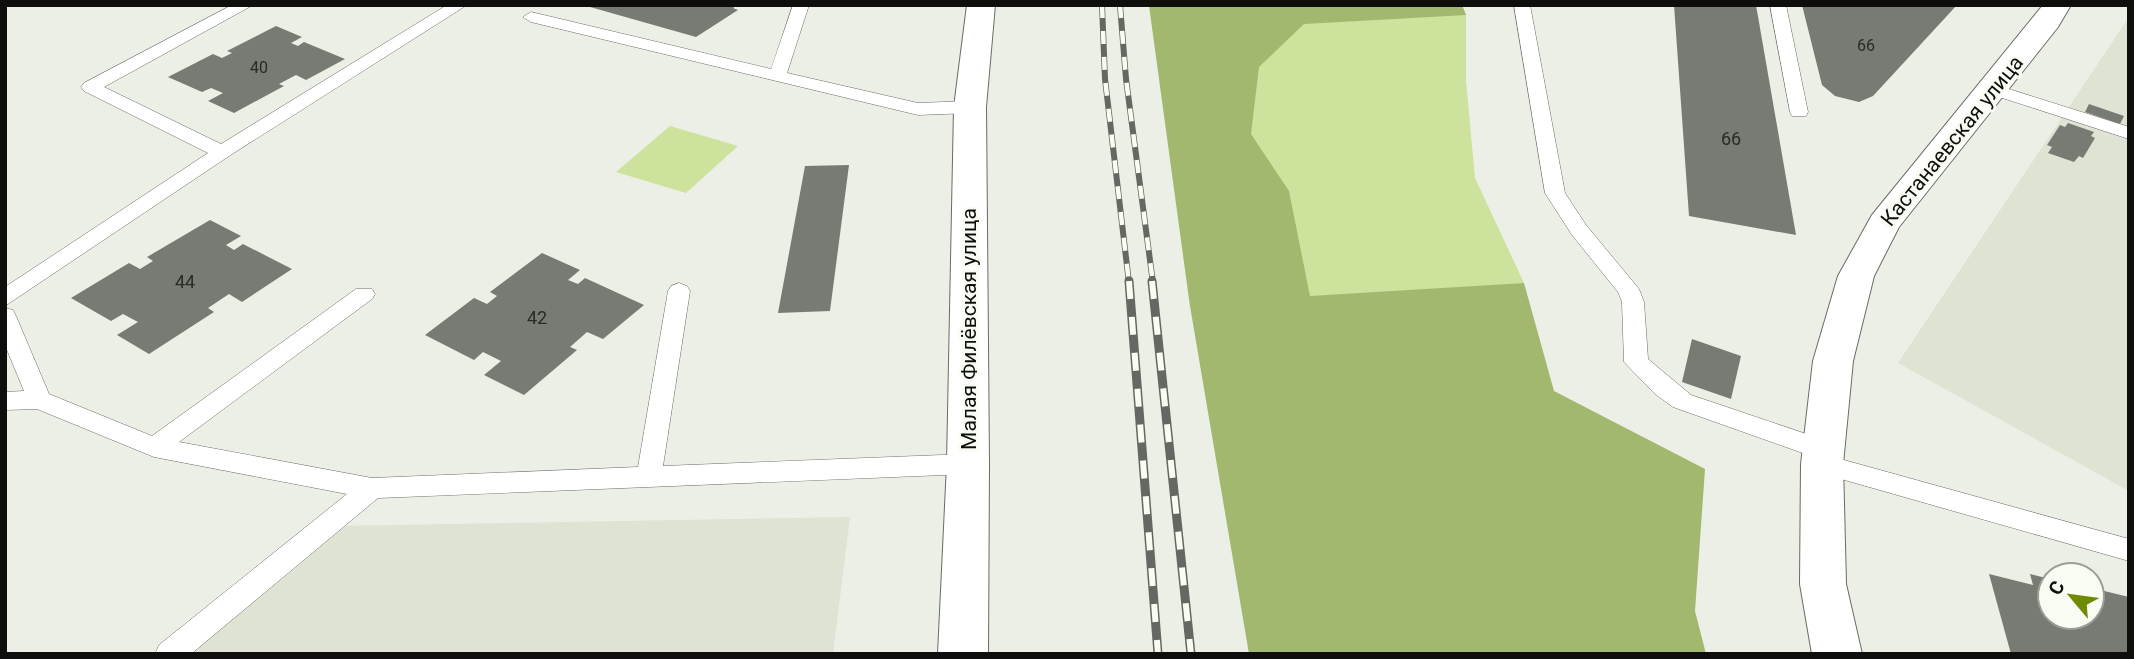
<svg xmlns="http://www.w3.org/2000/svg" width="2134" height="659" font-family="Roboto,sans-serif">
	<style>
		.built { fill: #dee3d3 }
		.green { fill: #cde29d }
		.forest { fill: #a2b86e }
		.building { fill: #787b73 }
		.lines { fill: none; stroke-linecap: round; stroke-linejoin: round }
		.service-casing { stroke: #696c64; stroke-width: 1 }
		.tertiary-casing { stroke: #696c64; stroke-width: 2 }
		.service { fill: #fff; fill-rule: evenodd }
		.tertiary { fill: #fff; fill-rule: evenodd }
		.rail-far1-casing { stroke: #656762; stroke-width: 6 }
		.rail-casing { stroke: #656762; stroke-width: 9 }
		.rail-far1 { stroke: #f9fcf3; stroke-width: 4.5; stroke-dasharray: 13; stroke-linecap: butt }
		.rail { stroke: #f9fcf3; stroke-width: 6; stroke-dasharray: 18; stroke-linecap: butt }
		.labels { text-anchor: middle; stroke-width: 6; stroke-linejoin: round; paint-order: stroke }
		.far-number-label { font-size: 16px; fill: #282a26 }
		.number-label { font-size: 18px; fill: #282a26 }
		.street-label { font-size: 21px; fill: #0e0f0c; stroke: #f9fcf3 }
	</style>
	<rect width="100%" height="100%" fill="#ecefe6"/>
	<path class="built" d="M2129,17V491L1898,363Z
		M850,517L833,654H183L337,526Z"/>
	<path class="green" d="M1149,5H1462L1466,15V81L1475,178L1524,283L1190,306Z
		M670,126L738,146L686,193L616,172Z"/>
	<path class="forest" d="M1149,5H1462L1466,15L1304,24L1259,67L1251,134L1289,191L1310,296L1524,283L1554,391L1705,469L1695,611L1706,654H1249L1190,306Z"/>
	<path class="building" d="M583,5H737L733,8L738,10L696,37Z
		M1674,5H1756L1796,235L1689,216Z
		M1802,5H1957L1873,96L1859,102L1835,96L1822,85Z
		M276,26L302,37L291,43L298,46L304,42L345,59L306,80L296,75L279,84L284,86L234,113L208,101L223,93L211,88L202,92L168,77L213,54L222,58L232,53L227,51Z
		M2089,104L2124,116L2120,124L2085,112Z
		M2068,123L2094,132L2091,136L2095,138L2083,158L2079,156L2074,162L2048,153L2052,147L2047,145L2060,125L2065,127Z
		M849,165L830,311L778,313L805,166Z
		M210,220L241,236L226,245L234,250L243,244L292,269L242,302L229,294L208,308L214,312L149,354L117,335L138,322L123,314L111,321L71,298L129,263L140,269L153,261L147,257Z
		M542,253L580,270L568,280L578,284L585,278L644,305L603,339L587,332L570,347L577,350L524,395L484,375L501,361L483,352L474,360L425,335L474,298L487,304L497,296L490,292Z
		M1692,339L1741,356L1731,399L1682,382Z
		M1989,574L2033,585L2030,574L2050,579V617H2092V588L2129,597V654H2011Z"/>
	<g class="lines">
		<defs>
			<path id="service" d="M232,5H253L104,87L221,144L447,5H467L229,156L5,306V287L208,153L84,91L81,87L84,83Z
				M793,5H809L787,73L918,103L970,101L979,107L970,113L918,115L531,22L523,17L531,12L771,69Z
				M1514,5H1530L1565,193L1586,225L1639,289L1644,302L1648,359L1691,395L1833,443L1837,450L1833,457L2129,539V561L1813,471L1809,464L1814,457L1673,407L1655,394L1624,362L1622,302L1618,292L1572,235L1545,193Z
				M1770,5H1786L1808,112L1806,116H1792L1790,112Z
				M1993,84L2129,127V139L1987,93L1984,89Z
				M679,283L687,286L690,291L663,466L968,454L977,457L981,464L977,471L968,474L378,498L191,654H155L159,645L347,494L154,457L37,409L5,410V392L24,391L5,345V308L13,310L16,316L49,394L152,436L356,289H372L375,294L372,299L179,442L372,478L638,467L668,291L671,286Z"/>
			<path id="tertiary" d="M967,5H995L986,107L989,464L988,654H938L947,464L954,107Z
				M2043,5H2071L2058,27L1899,227L1874,276L1853,361L1843,464L1846,584L1862,654H1812L1800,584L1801,464L1813,361L1838,276L1872,215Z"/>
		</defs>
		<use href="#service" class="service-casing"/>
		<use href="#tertiary" class="tertiary-casing"/>
		<use href="#service" class="service"/>
		<use href="#tertiary" class="tertiary"/>
		<defs>
			<path id="rail-far1" d="M1102,5L1105,79L1129,283
				M1120,5L1126,79L1153,283"/>
			<path id="rail" d="M1129,281L1158,654
				M1152,281L1191,654"/>
		</defs>
		<use href="#rail-far1" class="rail-far1-casing"/>
		<use href="#rail" class="rail-casing"/>
		<use href="#rail-far1" class="rail-far1"/>
		<use href="#rail" class="rail"/>
	</g>
	<g class="labels">
		<g class="far-number-label">
			<text x="1866" y="51">66</text>
			<text x="259" y="73">40</text>
		</g>
		<g class="number-label">
			<text x="1731" y="145">66</text>
			<text x="185" y="288">44</text>
			<text x="537" y="324">42</text>
		</g>
		<g class="street-label">
			<text transform="translate(1952 141) rotate(-51)" y="7">Кастанаевская улица</text>
			<text transform="translate(969 329) rotate(-90)" y="7">Малая Филёвская улица</text>
		</g>
	</g>
	<rect width="2134" height="659" fill="none" stroke="#0e0f0c" stroke-width="14"/>
	<g transform="translate(2071 596) rotate(299)"><circle r="33" fill="#f9fcf3" stroke="#9b9d97" stroke-width="2"/>
	<path d="M0-5L12 26L0 18L-12 26Z" fill="#6f8b03"/>
	<text y="-10" font-size="19" font-weight="bold" text-anchor="middle" fill="#0e0f0c">С</text>
	</g>
</svg>
